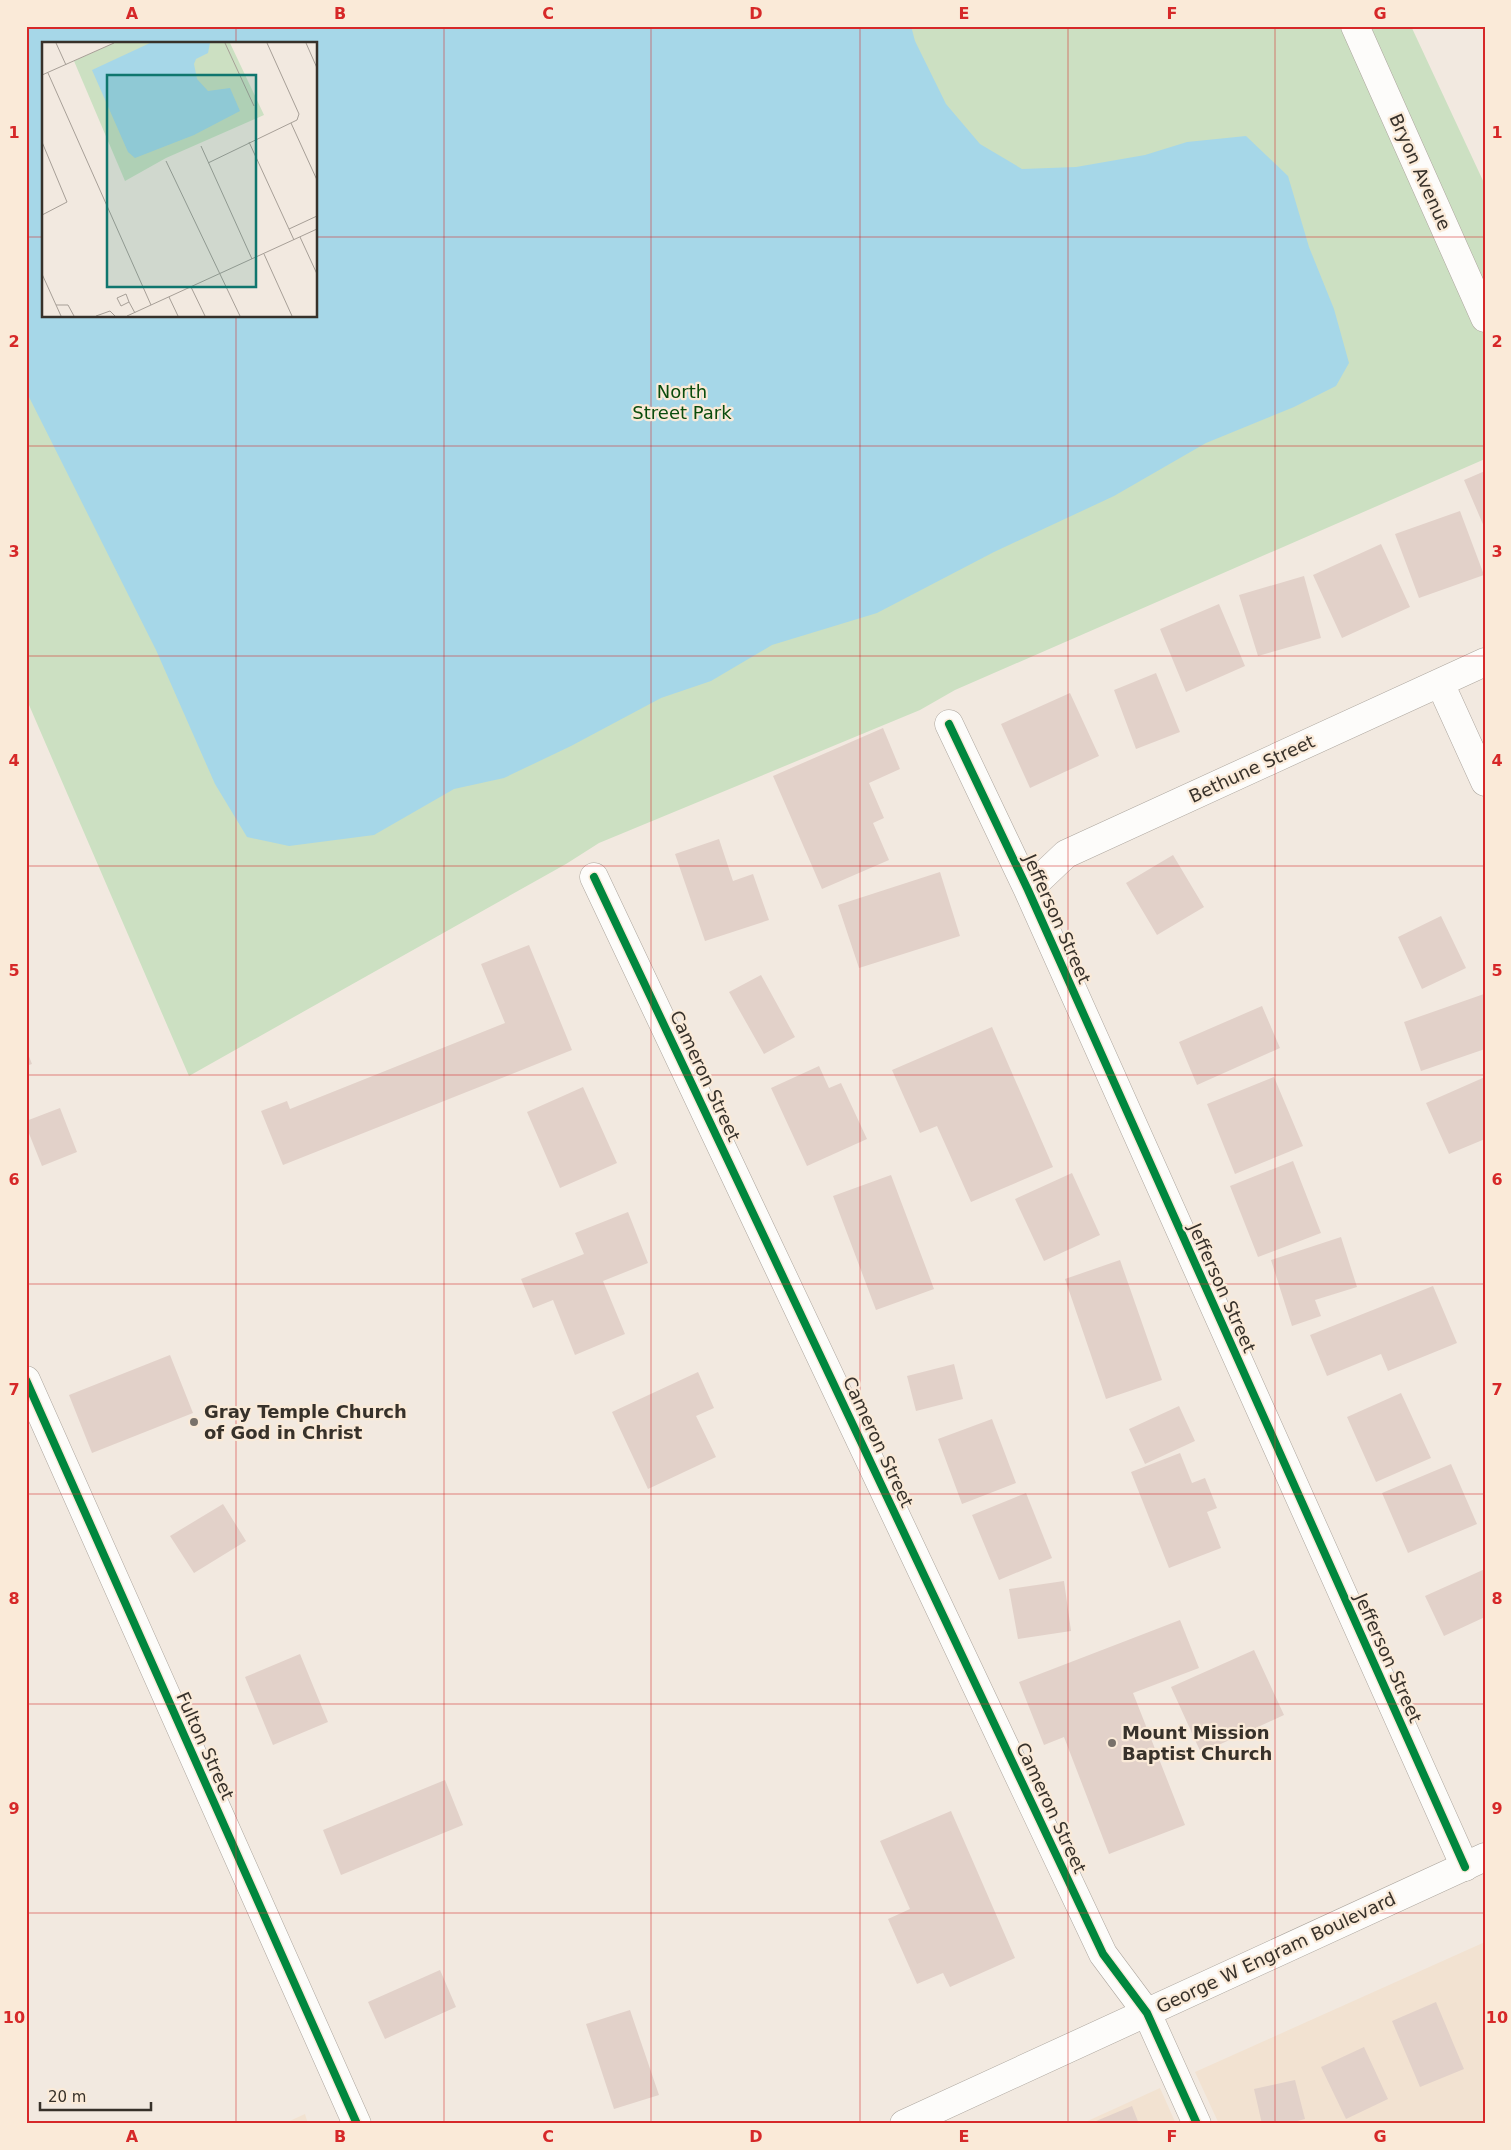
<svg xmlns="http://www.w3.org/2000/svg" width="1511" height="2150" font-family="'DejaVu Sans',sans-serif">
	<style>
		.built { fill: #f2e2d1 }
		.green { fill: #cce0c2; fill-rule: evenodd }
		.water { fill: #a6d7e8; fill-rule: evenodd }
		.building { fill: #e2d1c9 }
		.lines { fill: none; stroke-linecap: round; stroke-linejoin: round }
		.minor-casing { stroke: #aca59d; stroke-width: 29 }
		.major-casing { stroke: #aca59d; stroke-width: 29 }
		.minor { stroke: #fdfcfa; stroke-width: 28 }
		.major { stroke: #fdfcfa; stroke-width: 28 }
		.cycleway-casing { stroke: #faead8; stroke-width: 11 }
		.cycleway { stroke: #00873e; stroke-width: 8 }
		.grid { fill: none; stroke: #d62828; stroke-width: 1; stroke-opacity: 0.55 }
		.poi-dot { fill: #78716a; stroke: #faead8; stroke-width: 2 }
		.labels { text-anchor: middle; stroke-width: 4.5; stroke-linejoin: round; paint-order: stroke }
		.street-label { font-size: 18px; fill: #37312a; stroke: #faead8 }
		.park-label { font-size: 18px; fill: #0a4c0c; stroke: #faead8 }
		.poi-label { font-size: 18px; font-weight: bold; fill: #37312a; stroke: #faead8; text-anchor: start }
		.inset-road { fill: none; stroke: #a79f97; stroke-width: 1 }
		.view { fill: #0f766e; fill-opacity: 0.15; stroke: #0f766e; stroke-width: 2.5 }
		.inset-edge { fill: none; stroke: #37312a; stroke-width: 2.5 }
		.neatline { fill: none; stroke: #d62828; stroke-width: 2 }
		.grid-label { font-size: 16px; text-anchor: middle; font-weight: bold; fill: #d62828 }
	</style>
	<rect width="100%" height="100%" fill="#f2e9e0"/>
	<path class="built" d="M1485,1942V2124H1219L1195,2072Z
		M1160,2088L1176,2124H1081Z
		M305,2114L308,2124H283Z"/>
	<path class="green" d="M26,26H1411L1485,185V459L955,690L920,710L599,843L566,864L189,1076L26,698ZM44,44H316V316H44Z"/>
	<path class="water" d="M26,26H911L915,41L946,104L980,144L1022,169L1076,167L1145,155L1187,142L1246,136L1288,176L1309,247L1334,309L1349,363L1336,386L1294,407L1206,443L1114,496L994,552L877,613L772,645L711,681L661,698L571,746L504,778L454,789L374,835L289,846L247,837L215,784L156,650L26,391ZM44,44H316V316H44Z"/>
	<path class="building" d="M1485,471V529L1464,480Z
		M1460,511L1484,575L1419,598L1395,534Z
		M1381,544L1410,607L1342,638L1313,575Z
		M1304,576L1321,638L1258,656L1239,595Z
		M1219,604L1245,666L1186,692L1160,629Z
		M1156,673L1180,732L1136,749L1114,690Z
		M1070,693L1099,756L1030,788L1001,724Z
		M883,728L900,769L869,783L884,818L873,823L889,860L822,889L773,776Z
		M719,839L733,881L753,874L769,920L705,941L675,854Z
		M1173,855L1204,907L1157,935L1126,883Z
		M940,872L960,936L859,968L838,905Z
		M1441,916L1466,968L1422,989L1398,937Z
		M529,945L572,1050L283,1165L261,1111L287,1101L290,1109L505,1023L481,964Z
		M761,975L795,1037L764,1054L729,992Z
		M1484,994L1485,1049L1421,1071L1404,1022Z
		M1262,1006L1280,1048L1197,1085L1179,1042Z
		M992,1027L1053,1167L971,1202L937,1126L920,1133L892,1070Z
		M26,1049L32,1064L26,1066Z
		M819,1066L829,1088L841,1083L867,1139L807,1166L771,1088Z
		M1274,1077L1303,1146L1235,1174L1207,1104Z
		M1485,1077V1139L1449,1154L1426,1103Z
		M583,1087L617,1163L560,1188L527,1112Z
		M60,1108L77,1152L42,1166L26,1126V1121Z
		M1293,1161L1321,1233L1258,1257L1230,1186Z
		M1072,1173L1100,1235L1044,1261L1015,1199Z
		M891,1175L934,1289L876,1310L833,1196Z
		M628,1212L648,1263L603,1281L625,1334L575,1355L553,1300L533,1308L521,1279L584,1254L575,1233Z
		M1341,1237L1357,1287L1315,1300L1321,1316L1292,1326L1271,1260Z
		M1120,1260L1162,1380L1106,1399L1065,1279Z
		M1433,1286L1457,1343L1388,1371L1381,1354L1327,1376L1310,1335Z
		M170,1355L193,1413L92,1453L69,1395Z
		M954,1364L963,1399L916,1411L907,1376Z
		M698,1372L714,1408L696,1416L716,1457L648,1489L612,1412Z
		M1401,1393L1431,1458L1376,1482L1347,1417Z
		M1179,1406L1195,1441L1145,1464L1129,1429Z
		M992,1419L1016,1483L962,1504L938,1439Z
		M1180,1453L1192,1483L1205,1478L1217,1508L1207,1512L1221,1548L1169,1568L1131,1472Z
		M1451,1464L1477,1524L1408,1553L1382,1493Z
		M1026,1493L1052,1558L999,1580L972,1515Z
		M223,1504L246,1541L194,1573L170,1536Z
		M1485,1569V1617L1444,1636L1425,1596Z
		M1064,1581L1071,1631L1018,1639L1009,1589Z
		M1180,1620L1199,1668L1133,1693L1185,1825L1109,1854L1064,1737L1044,1745L1019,1682Z
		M1254,1650L1284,1715L1201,1753L1171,1687Z
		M300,1654L328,1722L273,1745L245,1677Z
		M445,1780L463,1825L341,1875L323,1830Z
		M951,1811L1015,1958L950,1987L943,1973L917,1984L888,1919L910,1909L880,1841Z
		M440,1970L456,2007L385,2039L368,2002Z
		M1436,2002L1464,2069L1420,2087L1392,2021Z
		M630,2010L659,2095L614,2109L586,2024Z
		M1364,2047L1388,2099L1346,2119L1321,2067Z
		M1295,2080L1305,2119L1286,2124H1262L1254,2089Z
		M1132,2106L1139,2124H1089Z"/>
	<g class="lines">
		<defs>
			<path id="minor" d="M1355,26L1485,318
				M1440,683L1485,782
				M949,724L1028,890L1465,1867
				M594,877L1103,1954L1147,2013L1197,2124
				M1028,890L1066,854L1485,662
				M26,1380L357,2124"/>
			<path id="major" d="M904,2124L1485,1857"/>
		</defs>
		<use href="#minor" class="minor-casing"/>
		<use href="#major" class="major-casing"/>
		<use href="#minor" class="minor"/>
		<use href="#major" class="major"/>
		<defs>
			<path id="cycleway" d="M949,724L1028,890L1465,1867
				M594,877L1103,1954L1147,2013L1197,2124
				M26,1380L357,2124"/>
		</defs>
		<use href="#cycleway" class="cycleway-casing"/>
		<use href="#cycleway" class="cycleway"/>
	</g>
	<path class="grid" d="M236,26V44M444,26V2124M651,26V2124M860,26V2124M1068,26V2124M1275,26V2124M26,237H44M316,237H1485M236,316V2124M26,446H1485M26,656H1485M26,866H1485M26,1075H1485M26,1284H1485M26,1494H1485M26,1704H1485M26,1913H1485"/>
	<g class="poi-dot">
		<circle cx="194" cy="1422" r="5"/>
		<circle cx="1112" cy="1743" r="5"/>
	</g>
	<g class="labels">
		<g class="street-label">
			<text transform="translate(1420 172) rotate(66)" y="6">Bryon Avenue</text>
			<text transform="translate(1252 769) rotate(-25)" y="6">Bethune Street</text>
			<text transform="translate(1057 919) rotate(66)" y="6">Jefferson Street</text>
			<text transform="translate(705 1076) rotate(65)" y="6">Cameron Street</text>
			<text transform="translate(1222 1288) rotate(66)" y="6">Jefferson Street</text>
			<text transform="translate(878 1442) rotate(65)" y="6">Cameron Street</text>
			<text transform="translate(1388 1658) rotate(66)" y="6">Jefferson Street</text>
			<text transform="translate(205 1746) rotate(66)" y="6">Fulton Street</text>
			<text transform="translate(1051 1808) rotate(65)" y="6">Cameron Street</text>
			<text transform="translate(1276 1953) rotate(-25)" y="6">George W Engram Boulevard</text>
		</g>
		<g class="park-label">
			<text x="682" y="398">North<tspan x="682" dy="21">Street Park</tspan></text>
		</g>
		<g class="poi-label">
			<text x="204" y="1418">Gray Temple Church<tspan x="204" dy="21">of God in Christ</tspan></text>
			<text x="1122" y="1739">Mount Mission<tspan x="1122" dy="21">Baptist Church</tspan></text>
		</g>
	</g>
	<g transform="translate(42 42)">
		<rect width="275" height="275" fill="#f2e9e0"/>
		<path d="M72,1H188L222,73L124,116L83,139L32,19Z" fill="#cce0c2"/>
		<path d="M108,1H168L166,11L154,17L152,22L155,37L166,49L188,46L198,69L152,93L93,116L86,110L50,28Z" fill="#a6d7e8"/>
		<path class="inset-road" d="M14,1L24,23M183,1L212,64M264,1L275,26M6,31L109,263M0,33L72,1M249,81L275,138M0,100L25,160L0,173M207,100L252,198M159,104L210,217M124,119L198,274M166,121L255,78L257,72L225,1M247,187L275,174M258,195L275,232M222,212L250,274M0,232L19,274M149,245L163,274M127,255L136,274M87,260L79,264L75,256L84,252L87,260L93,271M14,263H26L32,274M54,274L68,269L73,274M85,274L275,187"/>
		<path class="view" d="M65,33H214V245H65Z"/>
		<rect width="275" height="275" class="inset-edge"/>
	</g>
	<rect width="1511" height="2150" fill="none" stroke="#faead8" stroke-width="55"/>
	<path d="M40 2102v8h111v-8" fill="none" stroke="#37312a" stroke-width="2.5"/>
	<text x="48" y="2102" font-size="15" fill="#37312a" stroke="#faead8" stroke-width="4" paint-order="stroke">20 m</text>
	<rect x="28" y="28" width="1456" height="2094" class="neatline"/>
	<g class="grid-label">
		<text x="132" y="19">A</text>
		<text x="340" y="19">B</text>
		<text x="548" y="19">C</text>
		<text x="756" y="19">D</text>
		<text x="964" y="19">E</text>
		<text x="1172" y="19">F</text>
		<text x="1380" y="19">G</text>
		<text x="14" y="138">1</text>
		<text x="1497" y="138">1</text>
		<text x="14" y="347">2</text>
		<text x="1497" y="347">2</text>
		<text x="14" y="557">3</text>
		<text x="1497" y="557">3</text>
		<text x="14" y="766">4</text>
		<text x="1497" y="766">4</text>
		<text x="14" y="976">5</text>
		<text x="1497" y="976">5</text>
		<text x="14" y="1185">6</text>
		<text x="1497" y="1185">6</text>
		<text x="14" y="1395">7</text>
		<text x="1497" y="1395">7</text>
		<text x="14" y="1604">8</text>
		<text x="1497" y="1604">8</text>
		<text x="14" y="1814">9</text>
		<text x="1497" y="1814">9</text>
		<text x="14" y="2023">10</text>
		<text x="1497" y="2023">10</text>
		<text x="132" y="2142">A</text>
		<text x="340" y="2142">B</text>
		<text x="548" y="2142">C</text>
		<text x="756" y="2142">D</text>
		<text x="964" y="2142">E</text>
		<text x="1172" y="2142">F</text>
		<text x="1380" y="2142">G</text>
	</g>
</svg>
